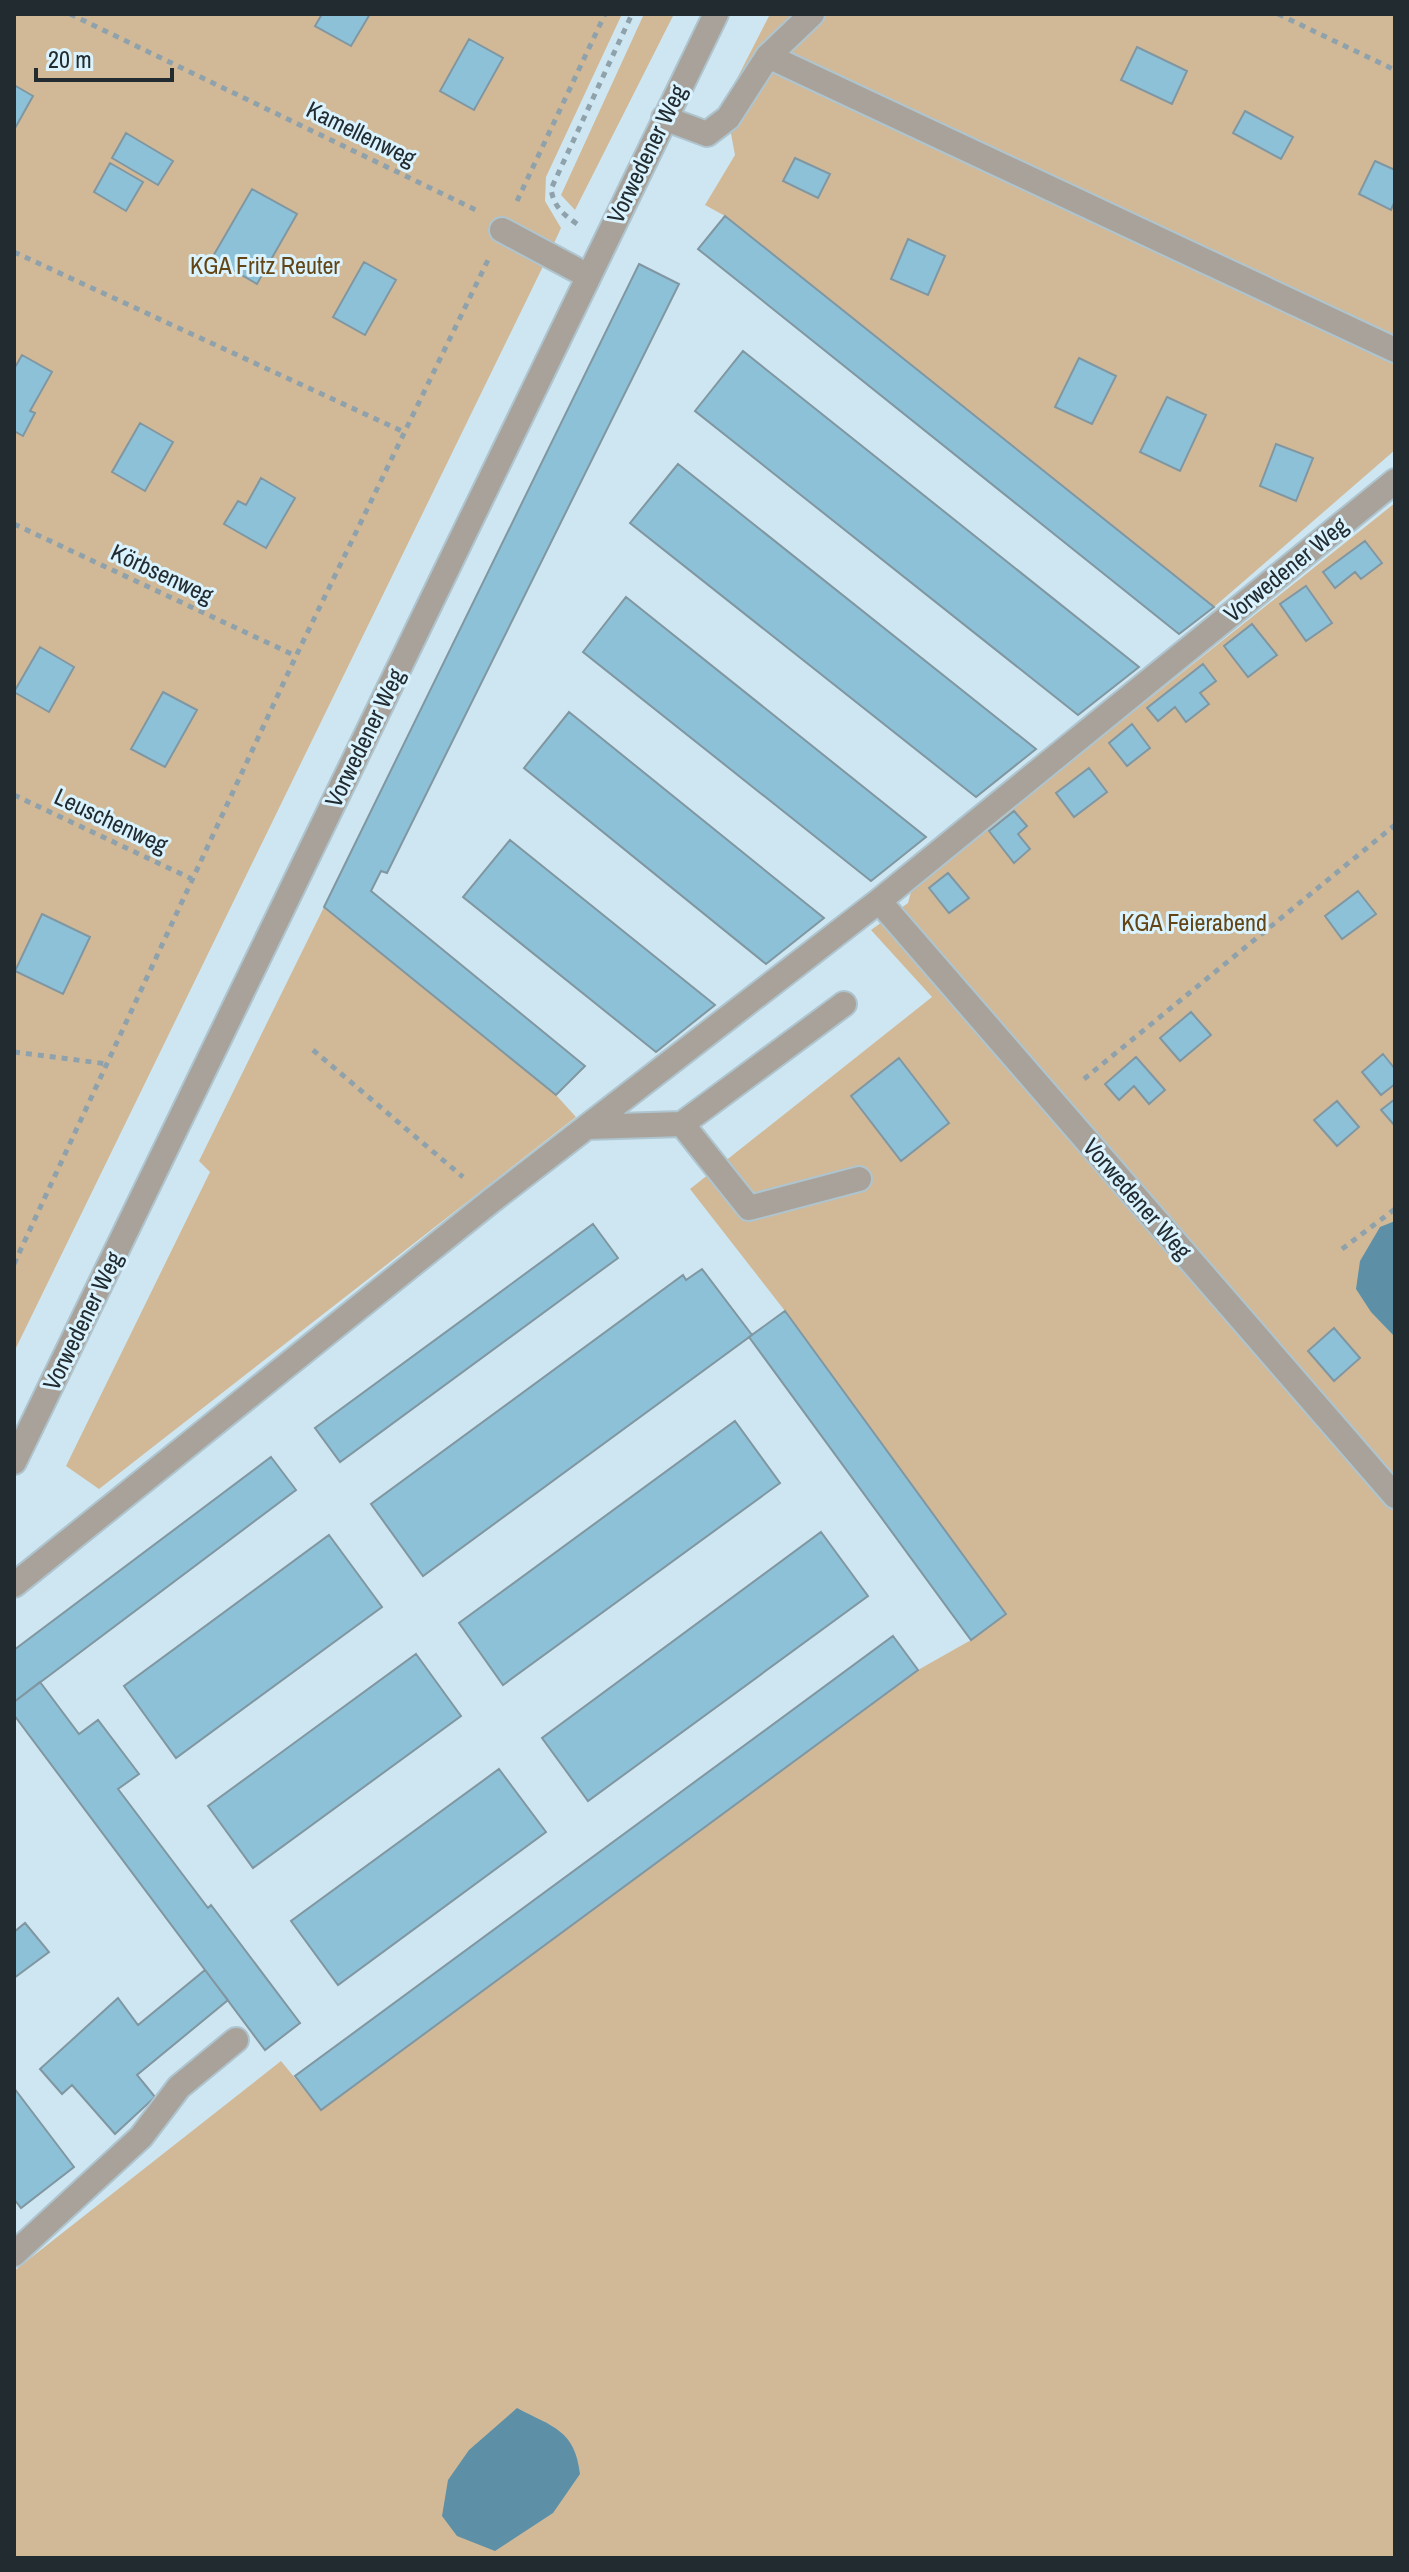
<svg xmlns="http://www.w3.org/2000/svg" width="1409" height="2572" font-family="'Archivo Narrow',sans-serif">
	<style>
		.green { fill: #d1b998 }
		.water { fill: #5d90a6 }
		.building { fill: #8dc1d8; stroke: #8097a1; stroke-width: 2 }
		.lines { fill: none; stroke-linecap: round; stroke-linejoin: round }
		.minor-casing { stroke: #aec4ce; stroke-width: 28 }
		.path { stroke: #8fa2ab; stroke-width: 5; stroke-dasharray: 6 6; stroke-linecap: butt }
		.minor { stroke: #a8a29a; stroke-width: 24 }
		.labels { text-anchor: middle; stroke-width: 6; stroke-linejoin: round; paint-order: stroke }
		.street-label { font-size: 24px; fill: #222b2f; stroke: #daf3fe }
		.park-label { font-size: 24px; fill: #634515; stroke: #daf3fe }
	</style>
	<rect width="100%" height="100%" fill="#cde6f1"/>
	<path class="green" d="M14,14H622L546,177L545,201L561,228L549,254L14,1352Z
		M644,14H674L575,210L561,195Z
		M770,14H1395V450L1214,607L725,216L705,205L735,155L725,102Z
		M1395,503V2558H14V2271L281,2061L321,2110L918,1670L971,1640L1006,1614L785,1311L690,1189L932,997L871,930L908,903L912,888Z
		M324,907L556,1095L576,1117L99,1489L66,1466L210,1172L199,1161Z"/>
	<path class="water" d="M1395,1221V1337L1371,1312L1356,1289L1360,1261L1380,1227Z
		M517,2408C553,2427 575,2430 580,2474L553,2513L495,2551L457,2536L442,2516L448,2480L469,2450Z"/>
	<path class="building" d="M322,14H370L351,46L315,26Z
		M469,39L503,58L474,110L440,91Z
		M1137,47L1187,71L1172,104L1121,80Z
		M14,85L33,96L14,130Z
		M1245,111L1293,137L1281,159L1233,133Z
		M126,133L173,161L158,185L112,158Z
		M795,158L830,174L818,198L783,181Z
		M1375,161L1395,170V201L1391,210L1359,194Z
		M110,163L143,182L126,211L94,192Z
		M252,189L297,214L257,284L212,258Z
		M725,216L1214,607L1179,634L698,249Z
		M908,239L945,256L928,295L891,279Z
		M364,262L396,280L365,335L333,317Z
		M639,264L679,284L387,873L381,871L371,891L585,1066L556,1095L324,907Z
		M743,351L1139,667L1078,715L695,411Z
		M22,355L52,372L30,411L35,413L23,436L14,431V369Z
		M1079,358L1116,376L1092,424L1055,407Z
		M1167,397L1206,415L1180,471L1140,452Z
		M140,423L173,442L145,491L112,472Z
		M1276,444L1313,458L1296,501L1260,486Z
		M678,464L1036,749L976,797L630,523Z
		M261,478L295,498L266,548L224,524L238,501L246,505Z
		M1365,541L1382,563L1361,579L1355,572L1335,588L1323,572Z
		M1306,586L1332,623L1306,641L1280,604Z
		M626,597L926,837L871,881L583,652Z
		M1252,624L1277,655L1248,677L1224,646Z
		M40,647L74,667L49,712L14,692Z
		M1203,664L1216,681L1200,693L1209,704L1186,722L1175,707L1158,721L1147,708Z
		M163,692L197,710L165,767L131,749Z
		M569,712L824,918L766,964L524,768Z
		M1132,724L1150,748L1127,766L1109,743Z
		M1089,768L1107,792L1074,817L1056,793Z
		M1014,811L1027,826L1018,834L1030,849L1014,863L989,831Z
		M510,840L715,1005L656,1052L463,897Z
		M948,873L969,898L949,913L929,888Z
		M1358,891L1376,914L1342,939L1325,916Z
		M42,914L90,937L63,994L15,971Z
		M1191,1012L1211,1035L1180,1061L1160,1038Z
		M1383,1054L1395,1069V1084L1381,1095L1362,1072Z
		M1136,1057L1165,1090L1149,1104L1134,1086L1119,1100L1105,1084Z
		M899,1058L949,1123L901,1161L851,1096Z
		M1395,1099V1126L1381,1110Z
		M1337,1101L1359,1127L1337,1146L1314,1120Z
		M593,1224L618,1258L340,1462L315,1428Z
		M702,1269L752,1335L423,1576L371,1504L683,1275L686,1280Z
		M785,1311L1006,1614L971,1640L749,1337Z
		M1334,1328L1360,1358L1334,1381L1308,1351Z
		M735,1421L780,1483L503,1685L459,1623Z
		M271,1457L296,1490L14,1702V1650Z
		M821,1532L868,1596L588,1801L542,1738Z
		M329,1535L382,1607L176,1758L124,1686Z
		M893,1636L918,1670L321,2110L295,2076Z
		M416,1654L461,1716L253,1868L208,1806Z
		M40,1682L79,1734L98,1720L139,1774L118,1789L208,1908L211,1905L300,2023L265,2050L14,1715V1702Z
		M499,1769L546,1832L338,1985L291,1921Z
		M25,1923L49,1952L14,1978V1932Z
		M205,1970L228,2000L137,2075L155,2097L115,2134L72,2085L62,2094L40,2069L118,1998L138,2025Z
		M14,2088L74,2167L21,2208L14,2199Z"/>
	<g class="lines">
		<defs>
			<path id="minor" d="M768,56L812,14
				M664,118L707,134L728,118L768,56L1395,350
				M502,230L588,276
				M879,901L1395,481
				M682,1124L749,1208L859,1179
				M587,1127L682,1124L844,1004
				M14,1462L716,14
				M14,1585L491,1201L879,901L1395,1496
				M14,2254L141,2137L179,2087L236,2040"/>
		</defs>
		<use href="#minor" class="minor-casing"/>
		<path class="path" d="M70,14L476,210
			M1278,14L1395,70
			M517,201L605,14
			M577,224C563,214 554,207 551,189L632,14
			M14,252L404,432
			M14,524L296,656
			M14,795L192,879
			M313,1050L463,1177
			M14,1052L108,1064
			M1084,1079L1395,825
			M1342,1249L1395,1209
			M14,1264L296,656L488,260"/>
		<use href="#minor" class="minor"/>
	</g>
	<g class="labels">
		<g class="street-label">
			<text transform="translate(361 134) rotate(26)" y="8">Kamellenweg</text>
			<text transform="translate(647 154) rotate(-64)" y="8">Vorwedener Weg</text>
			<text transform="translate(1286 570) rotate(-39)" y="8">Vorwedener Weg</text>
			<text transform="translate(162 574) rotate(25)" y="8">Körbsenweg</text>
			<text transform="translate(365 738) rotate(-64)" y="8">Vorwedener Weg</text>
			<text transform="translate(111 821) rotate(25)" y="8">Leuschenweg</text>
			<text transform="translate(1137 1199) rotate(49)" y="8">Vorwedener Weg</text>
			<text transform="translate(83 1321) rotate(-64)" y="8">Vorwedener Weg</text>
		</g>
		<g class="park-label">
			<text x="265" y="274">KGA Fritz Reuter</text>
			<text x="1194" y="931">KGA Feierabend</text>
		</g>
	</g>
	<rect width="1409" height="2572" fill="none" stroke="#222b2f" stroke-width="32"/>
	<path d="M36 68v12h136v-12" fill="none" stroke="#222b2f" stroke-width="4"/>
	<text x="48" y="68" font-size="24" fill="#222b2f" stroke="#daf3fe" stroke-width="6" paint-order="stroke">20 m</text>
</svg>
